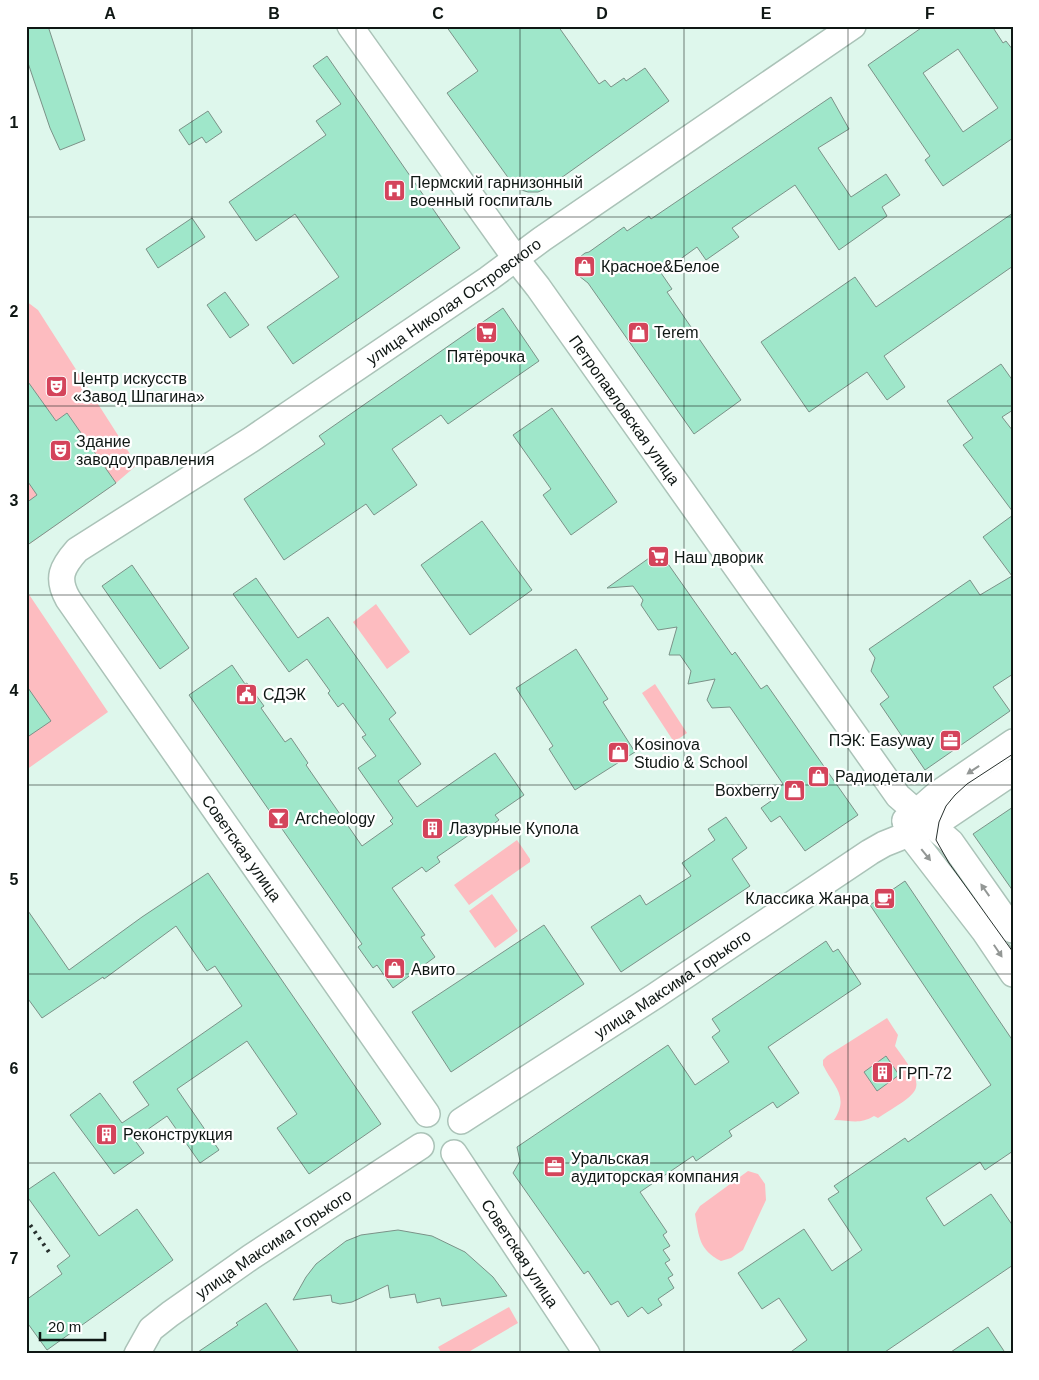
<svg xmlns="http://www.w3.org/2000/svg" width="1039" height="1380" font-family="Helvetica,sans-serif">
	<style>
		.green { fill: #fdbcc0 }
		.building { fill: #9fe7ca; stroke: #7b9288; fill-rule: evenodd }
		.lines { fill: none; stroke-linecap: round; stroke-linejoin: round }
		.minor-casing { stroke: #abc3b8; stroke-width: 28 }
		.minor { stroke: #fff; stroke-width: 25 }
		.tram { stroke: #27302d; stroke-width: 1 }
		.rail { stroke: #27302d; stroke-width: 4; stroke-dasharray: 2.5 5; stroke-linecap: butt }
		.oneway { fill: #939795 }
		.grid { fill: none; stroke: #0f1714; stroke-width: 1; stroke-opacity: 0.55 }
		.labels { text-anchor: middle; stroke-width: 4.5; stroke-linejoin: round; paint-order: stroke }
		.poi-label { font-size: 16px; fill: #0f1714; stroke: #fff; text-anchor: start }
		.street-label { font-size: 16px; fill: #0f1714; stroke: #fff }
		.neatline { fill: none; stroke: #0f1714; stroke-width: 2 }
		.grid-label { font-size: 16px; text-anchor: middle; font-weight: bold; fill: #0f1714 }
	</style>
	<rect width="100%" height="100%" fill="#def7ec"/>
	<path class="green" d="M26,301L38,310L137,465L116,483L28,545L26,542Z
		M26,590L108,712L26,770Z
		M376,604L410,652L387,669L353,622Z
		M655,684L687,733L674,742L642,693Z
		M517,840L530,859V862L469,905L454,885Z
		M492,894L518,931L495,948L469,911Z
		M887,1018L898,1035L895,1046C929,1092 922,1089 878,1118L874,1116C859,1125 851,1120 834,1120C850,1096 833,1086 823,1065V1060L827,1056Z
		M748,1171L758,1174L765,1184L766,1200L743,1250L731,1258L721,1261C699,1250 699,1237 695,1214L700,1206Z
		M509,1307L518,1323L465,1354H442L438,1347Z"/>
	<path class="building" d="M26,26H48L85,140L60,150L50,128L26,57Z
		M446,26H558L599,84L605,80L611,87L624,78L626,81L645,68L669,101L547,188L538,192H528L518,189L512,183L447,93L478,71Z
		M924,26H992L1003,43L1006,41L1013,50V138L943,186L925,160L930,156L868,65ZM958,49L998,108L963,132L923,73Z
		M327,56L460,248L293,364L267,327L339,277L295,214L256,241L229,202L326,135L316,121L341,104L313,66Z
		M831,97L849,129L818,148L851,197L886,174L900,195L882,207L887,216L839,250L795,185L732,228L739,237L706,260L697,247L661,273L672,289L667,292L741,400L694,434L588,283L579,276L577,270V263L580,257L585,253L589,252L624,227L627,231L649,216L651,219Z
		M208,111L222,132L206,143L202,137L189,145L179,130Z
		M1013,213V266L884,356L905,387L887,400L867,372L809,412L761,342L855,277L876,307Z
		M192,218L205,237L158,268L146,249Z
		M225,292L249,325L230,338L207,305Z
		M503,308L539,361L448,424L441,415L392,449L417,485L374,515L366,504L284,560L244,499L325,444L319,436Z
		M1001,364L1013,381V410L1002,417L1013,431V512L963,445L973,438L947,401Z
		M26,379L56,421L67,413L116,483L26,546V503L37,495L26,479Z
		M552,408L617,502L571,535L543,495L551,489L513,435Z
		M1013,515V674L993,687L1010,711L925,770L880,704L889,697L871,671L875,658L869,649L970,580L980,595L1012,576L983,537Z
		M482,521L532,590L470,635L421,565Z
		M659,551L732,655L735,652L761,689L767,685L858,815L805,851L780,816L771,822L761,808L771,801L767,796L783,784L730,707L712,708L707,700L715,679L688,684L691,671L680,655H669L677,627L658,630L641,605L643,600L633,586L607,588Z
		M132,565L189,648L160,669L102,586Z
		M256,578L298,638L328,617L396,713L389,719L421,764L398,781L417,807L495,753L524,795L495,815L499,820L485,830L482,826L437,857L440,862L426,872L422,867L392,888L425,935L421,937L435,957L393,988L377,965L373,968L358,947L362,944L189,695L232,665L245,684L247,683L264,706L261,708L285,742L291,738L308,763L306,765L362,846L393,824L390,821L393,818L358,768L376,756L362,737L366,735L343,703L338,707L328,693L330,691L307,659L289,672L233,594Z
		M576,649L608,699L603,702L635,752L575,790L549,749L553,746L516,688Z
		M26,685L51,721L26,738Z
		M1013,807V891L973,834Z
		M726,817L747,848L732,859L750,886L621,972L591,927L640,895L646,905L691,876L682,863L715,840L708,829Z
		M208,873L381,1124L309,1174L277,1128L297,1114L247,1041L177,1089L219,1150L200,1163L167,1116L134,1139L144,1153L114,1174L70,1115L100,1093L122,1123L149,1105L133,1082L242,1006L215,966L207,971L176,926L104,979L103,977L42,1018L26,996V908L69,970L142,917Z
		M905,881L1013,1041V1151L985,1170L980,1162L926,1198L944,1226L991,1194L1013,1226V1265L882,1354H788L807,1340L779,1298L762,1309L738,1273L804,1229L832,1271L862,1250L828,1199L839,1192L834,1186L905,1138L908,1142L991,1085L870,905Z
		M544,925L584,984L451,1072L412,1012Z
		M826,941L833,952L838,949L861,984L768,1047L799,1093L777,1108L773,1102L729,1131L732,1136L696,1161L693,1156L640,1192L667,1232L663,1235L670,1246L663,1250L670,1260L665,1263L673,1275L668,1278L674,1288L658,1299L662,1305L648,1314L642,1307L628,1317L618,1301L611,1305L588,1271L584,1274L513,1173L520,1161L517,1147L668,1045L695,1085L729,1062L712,1037L720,1031L712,1019Z
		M886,1056L899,1075L877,1091L864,1072Z
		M54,1172L99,1236L137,1209L173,1260L47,1350L26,1321V1300L62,1274L57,1266L70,1256L26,1195V1191Z
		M398,1230L432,1236L465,1252L493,1277L507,1296L442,1306L440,1298L417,1303L415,1294L390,1298L388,1285L352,1302L340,1304L332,1302L331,1295L293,1300L306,1277L316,1264L346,1241L361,1235Z
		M266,1303L300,1354H195L238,1325L236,1323Z
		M988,1327L1006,1354H948Z"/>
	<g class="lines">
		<defs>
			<g id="minor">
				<path id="s1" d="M350,26L516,259L538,287L898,796L951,842L1013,930"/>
				<path d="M905,820L910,835L984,931L1013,974"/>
				<path d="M905,822L937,794L1013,742"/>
				<path id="s2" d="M427,1114L68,599C56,578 62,567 77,550L252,439L488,279L542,239L853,26"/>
				<path id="s3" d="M461,1121L655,996L870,852L884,844L939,822L1013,772"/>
				<path id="s4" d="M454,1153L587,1354"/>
				<path id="s5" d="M137,1354L151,1329L170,1314L251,1257L421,1146"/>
			</g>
		</defs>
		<use href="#minor" class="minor-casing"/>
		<use href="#minor" class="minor"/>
		<path class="tram" d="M1013,754L967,784L955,795L946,806L939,822L936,840L949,863L1013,952"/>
		<path class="rail" d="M26,1219L51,1255"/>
	</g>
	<defs><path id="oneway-solid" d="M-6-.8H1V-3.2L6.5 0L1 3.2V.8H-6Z" transform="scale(1.25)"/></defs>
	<g class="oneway">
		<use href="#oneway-solid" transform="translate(973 770) rotate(146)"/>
		<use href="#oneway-solid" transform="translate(926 855) rotate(51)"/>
		<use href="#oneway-solid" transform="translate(985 890) rotate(-125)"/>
		<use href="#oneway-solid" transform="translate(998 951) rotate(56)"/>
	</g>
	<path class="grid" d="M192,26V1354M356,26V1354M520,26V1354M684,26V1354M848,26V1354M26,217H1013M26,406H1013M26,595H1013M26,785H1013M26,974H1013M26,1163H1013"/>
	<defs>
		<symbol id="hospital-square" viewBox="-11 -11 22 22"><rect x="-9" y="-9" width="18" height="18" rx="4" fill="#d4445b" stroke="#fff"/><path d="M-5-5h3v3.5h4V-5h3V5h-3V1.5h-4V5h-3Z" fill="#fff"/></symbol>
		<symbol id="shop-square" viewBox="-11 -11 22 22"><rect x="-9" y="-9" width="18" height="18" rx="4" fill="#d4445b" stroke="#fff"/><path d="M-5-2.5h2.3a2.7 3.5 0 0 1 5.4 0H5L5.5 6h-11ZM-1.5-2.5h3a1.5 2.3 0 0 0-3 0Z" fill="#fff"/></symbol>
		<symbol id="supermarket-square" viewBox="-11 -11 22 22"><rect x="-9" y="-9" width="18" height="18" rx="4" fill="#d4445b" stroke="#fff"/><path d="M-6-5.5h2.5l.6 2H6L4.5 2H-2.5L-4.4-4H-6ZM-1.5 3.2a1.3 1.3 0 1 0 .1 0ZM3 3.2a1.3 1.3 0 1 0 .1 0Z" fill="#fff"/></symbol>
		<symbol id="theatre-square" viewBox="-11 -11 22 22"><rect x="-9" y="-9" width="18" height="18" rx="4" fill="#d4445b" stroke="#fff"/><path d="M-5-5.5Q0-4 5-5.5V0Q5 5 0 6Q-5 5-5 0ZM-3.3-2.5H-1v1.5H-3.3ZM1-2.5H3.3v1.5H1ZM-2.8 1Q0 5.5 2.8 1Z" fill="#fff"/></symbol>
		<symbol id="civic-square" viewBox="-11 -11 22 22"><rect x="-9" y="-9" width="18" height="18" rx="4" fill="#d4445b" stroke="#fff"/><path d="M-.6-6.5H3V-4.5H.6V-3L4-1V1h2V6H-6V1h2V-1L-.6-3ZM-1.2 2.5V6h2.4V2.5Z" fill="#fff"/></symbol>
		<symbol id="office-square" viewBox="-11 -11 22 22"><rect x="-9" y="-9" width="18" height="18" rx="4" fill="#d4445b" stroke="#fff"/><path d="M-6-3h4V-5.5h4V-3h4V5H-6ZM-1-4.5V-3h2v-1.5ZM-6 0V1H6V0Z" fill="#fff"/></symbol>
		<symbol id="bar-square" viewBox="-11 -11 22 22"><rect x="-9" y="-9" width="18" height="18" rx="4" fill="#d4445b" stroke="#fff"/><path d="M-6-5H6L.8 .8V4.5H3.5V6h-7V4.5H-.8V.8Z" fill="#fff"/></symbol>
		<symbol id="building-square" viewBox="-11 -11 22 22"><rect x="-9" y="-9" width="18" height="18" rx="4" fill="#d4445b" stroke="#fff"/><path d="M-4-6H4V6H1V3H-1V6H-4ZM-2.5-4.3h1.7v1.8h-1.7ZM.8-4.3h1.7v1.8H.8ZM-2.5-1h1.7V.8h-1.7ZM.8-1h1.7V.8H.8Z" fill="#fff"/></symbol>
		<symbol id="cafe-square" viewBox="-11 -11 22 22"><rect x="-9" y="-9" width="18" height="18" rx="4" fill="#d4445b" stroke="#fff"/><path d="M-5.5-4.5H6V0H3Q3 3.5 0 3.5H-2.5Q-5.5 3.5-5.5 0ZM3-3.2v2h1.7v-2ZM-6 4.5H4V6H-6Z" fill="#fff"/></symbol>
	</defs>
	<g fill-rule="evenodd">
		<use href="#hospital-square" x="382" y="178" width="25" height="25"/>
		<use href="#shop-square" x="572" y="254" width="25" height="25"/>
		<use href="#supermarket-square" x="474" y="320" width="25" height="25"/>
		<use href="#shop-square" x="626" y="320" width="25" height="25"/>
		<use href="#theatre-square" x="44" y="374" width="25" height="25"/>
		<use href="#theatre-square" x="48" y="438" width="25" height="25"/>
		<use href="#supermarket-square" x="646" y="544" width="25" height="25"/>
		<use href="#civic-square" x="234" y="682" width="25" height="25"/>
		<use href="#office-square" x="938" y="728" width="25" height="25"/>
		<use href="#shop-square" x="606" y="740" width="25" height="25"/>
		<use href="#shop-square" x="806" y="764" width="25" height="25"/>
		<use href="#shop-square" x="782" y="778" width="25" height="25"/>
		<use href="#bar-square" x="266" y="806" width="25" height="25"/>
		<use href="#building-square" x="420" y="816" width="25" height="25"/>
		<use href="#cafe-square" x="872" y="886" width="25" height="25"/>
		<use href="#shop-square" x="382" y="956" width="25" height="25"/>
		<use href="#building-square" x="870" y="1060" width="25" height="25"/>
		<use href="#building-square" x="94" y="1122" width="25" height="25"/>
		<use href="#office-square" x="542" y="1154" width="25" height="25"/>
	</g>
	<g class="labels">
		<g class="poi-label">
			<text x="410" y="188">Пермский гарнизонный<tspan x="410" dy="18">военный госпиталь</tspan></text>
			<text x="601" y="272">Красное&amp;Белое</text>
			<text x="654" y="338">Terem</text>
			<text x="486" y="362" text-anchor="middle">Пятёрочка</text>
			<text x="73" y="384">Центр искусств<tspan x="73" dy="18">«Завод Шпагина»</tspan></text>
			<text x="76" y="447">Здание<tspan x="76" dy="18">заводоуправления</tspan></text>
			<text x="674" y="563">Наш дворик</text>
			<text x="263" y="700">СДЭК</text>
			<text x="934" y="746" text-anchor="end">ПЭК: Easyway</text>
			<text x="634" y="750">Kosinova<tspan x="634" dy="18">Studio &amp; School</tspan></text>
			<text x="835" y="782">Радиодетали</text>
			<text x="779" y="796" text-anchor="end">Boxberry</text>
			<text x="295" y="824">Archeology</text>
			<text x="449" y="834">Лазурные Купола</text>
			<text x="869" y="904" text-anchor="end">Классика Жанра</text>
			<text x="411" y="975">Авито</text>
			<text x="898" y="1079">ГРП-72</text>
			<text x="123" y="1140">Реконструкция</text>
			<text x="571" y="1164">Уральская<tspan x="571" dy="18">аудиторская компания</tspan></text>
		</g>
		<g class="street-label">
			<text dy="6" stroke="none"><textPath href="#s2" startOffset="1134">улица Николая Островского</textPath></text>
			<text dy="6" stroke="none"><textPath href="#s1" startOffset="472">Петропавловская улица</textPath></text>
			<text transform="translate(242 848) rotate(55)" y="6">Советская улица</text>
			<text dy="6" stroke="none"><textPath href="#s3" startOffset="252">улица Максима Горького</textPath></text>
			<text dy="6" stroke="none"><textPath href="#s5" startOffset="178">улица Максима Горького</textPath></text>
			<text dy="6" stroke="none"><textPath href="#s4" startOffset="120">Советская улица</textPath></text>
		</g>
	</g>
	<rect width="1039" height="1380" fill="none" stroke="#ffffff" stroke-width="55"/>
	<path d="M40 1332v8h65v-8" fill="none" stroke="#0f1714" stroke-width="2.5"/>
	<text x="48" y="1332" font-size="15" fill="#0f1714" stroke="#ffffff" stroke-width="4" paint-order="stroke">20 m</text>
	<rect x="28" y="28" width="984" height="1324" class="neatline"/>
	<g class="grid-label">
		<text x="110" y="19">A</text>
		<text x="274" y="19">B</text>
		<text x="438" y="19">C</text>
		<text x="602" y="19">D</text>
		<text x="766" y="19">E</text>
		<text x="930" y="19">F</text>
		<text x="14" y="128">1</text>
		<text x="14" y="317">2</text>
		<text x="14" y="506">3</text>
		<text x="14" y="696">4</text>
		<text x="14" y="885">5</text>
		<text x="14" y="1074">6</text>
		<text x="14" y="1264">7</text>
	</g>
</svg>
